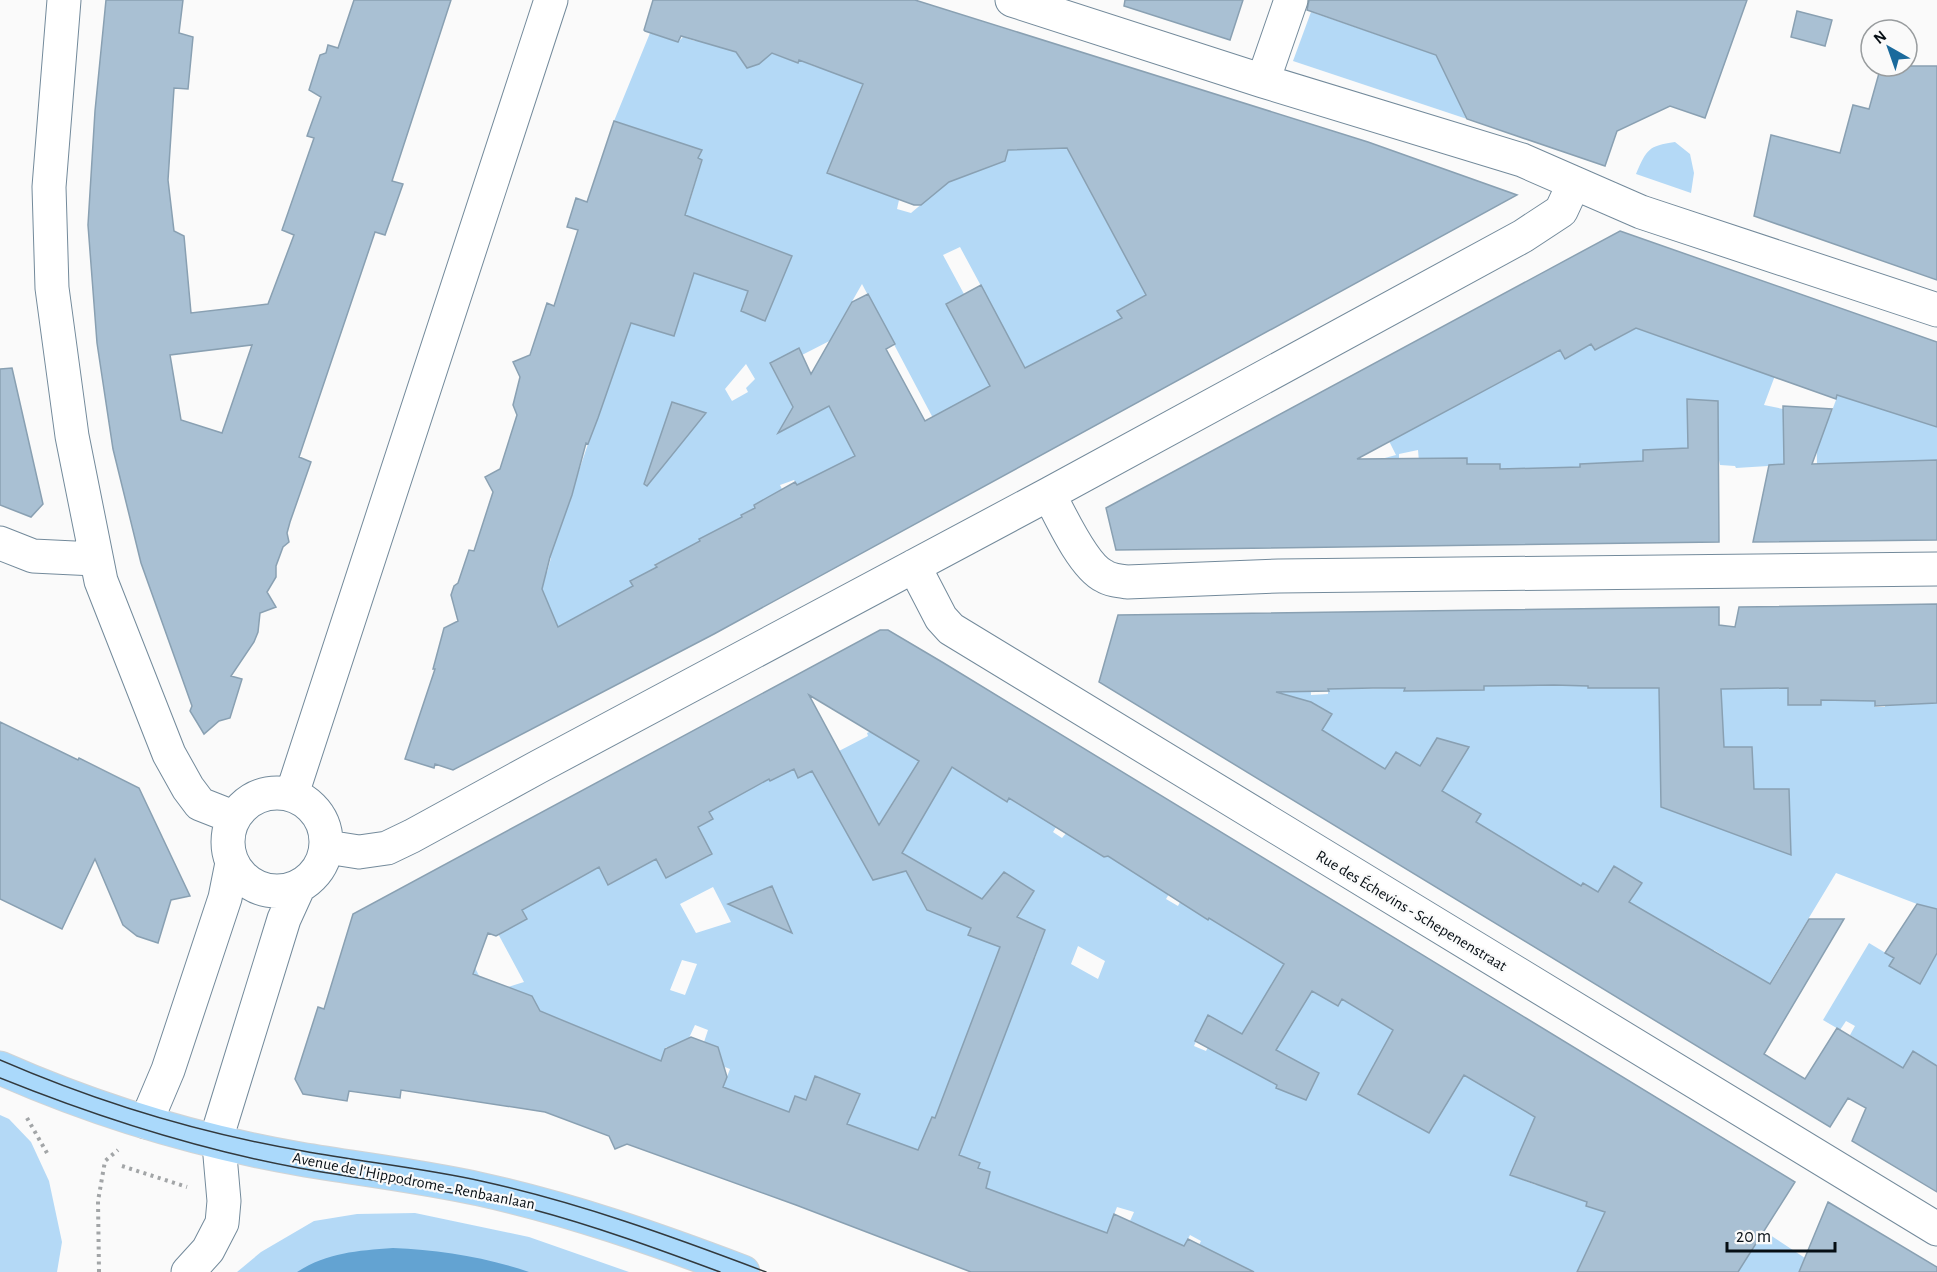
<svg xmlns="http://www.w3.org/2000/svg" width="1937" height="1272" font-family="'Alegreya Sans',sans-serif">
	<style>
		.green { fill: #b4d9f6; fill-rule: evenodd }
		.water { fill: #63a3d2 }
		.building { fill: #a9c0d3; stroke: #89a0b2; stroke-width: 1.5; fill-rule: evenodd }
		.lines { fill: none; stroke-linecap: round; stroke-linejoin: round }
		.minor-casing { stroke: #738a9b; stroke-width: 35 }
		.major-casing { stroke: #d2d4d5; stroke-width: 35 }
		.path { stroke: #a2a5a7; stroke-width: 4; stroke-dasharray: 3 4.5; stroke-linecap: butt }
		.minor { stroke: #fff; stroke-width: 33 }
		.major { stroke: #aad9fb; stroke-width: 33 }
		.tram { stroke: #32393d; stroke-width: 1.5 }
		.labels { text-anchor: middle; stroke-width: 4.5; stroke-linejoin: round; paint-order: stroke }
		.street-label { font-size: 16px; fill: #060e14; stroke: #fafafa }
	</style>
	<rect width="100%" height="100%" fill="#fafafa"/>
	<path class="green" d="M1311,12L1436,55L1467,119L1293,61Z
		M650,33L678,42L683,37L695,41L696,39L739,53L752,66L761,62L766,51L798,63L799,60L816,67L867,72L828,172L899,200L897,209L911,213L949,181L979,144L1038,94L1122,251L1151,236L1174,279L1118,310L1123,321L1028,373L960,247L943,255L964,294L946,304L991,387L934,420L862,284L842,319L849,331L802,355L799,349L770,364L800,421L829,406L855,456L799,488L794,480L780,485L783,491L754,505L755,508L741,515L742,517L699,539L712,564L670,557L655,564L658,569L630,581L634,586L558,636L538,605L543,591L542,588L546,572H547L551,558L529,551L554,545L593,429L623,320L673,336L680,315L684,200L690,201L702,160L698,158L702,150L614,121ZM712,225L792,256L765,321L741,311L748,290L710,228ZM746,364L755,379L746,388L748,392L732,401L725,389ZM673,402L706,413L679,446L660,439Z
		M1675,142L1690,154L1694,173L1691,193L1636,174C1647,149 1648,146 1675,142Z
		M1636,328L1754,370L1782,357L1764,405L1783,409L1801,464L1769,465L1768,466L1736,468L1735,466L1720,465L1719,460C1693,460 1669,449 1643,450V461L1581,464L1580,468L1500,469V464H1467V458H1453V470L1419,462L1418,450L1399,454V469L1366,463L1396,455L1389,441L1545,358L1561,351L1565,358L1592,344L1595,350L1617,332L1620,337ZM1687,399L1718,401V411H1688Z
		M1848,368L1870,405L1937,422V468L1881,462L1817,465L1816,414L1830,416Z
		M1310,668L1311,695L1328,694V689L1405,688V691H1419V683L1484,690V685H1587L1588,688L1686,686L1788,688L1789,705H1820L1821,681L1875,701V707H1885V698H1900L1901,705L1937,703V909L1917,904L1836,873L1769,984L1714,950L1712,952L1624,911L1641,883L1614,866L1598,892L1583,883L1578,891L1437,799L1469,747L1411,781L1400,775L1409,760L1396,752L1385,769L1360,754L1312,747L1323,728L1312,721L1319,706L1236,679ZM1724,739V747H1752L1753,756L1726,791L1789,789L1791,855L1661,807L1660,740Z
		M893,720L892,745L914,758L928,745L979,784L1006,802L1011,795L1024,804V808L1037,816L1060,821L1053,832L1062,838L1068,831L1104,857L1108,856L1126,867L1174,886L1166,899L1178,906L1180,902L1215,908L1234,934L1262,951L1298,941L1277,975L1293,984L1291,988L1308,997L1322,975L1328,1000L1337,1006L1342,999L1522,1109L1526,1103L1764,1231L1805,1258L1801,1268L1807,1272H1704L1679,1223L1587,1202L1586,1205L1606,1209L1577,1272H1247L1245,1267L1230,1260L1225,1272L1194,1256L1201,1241L1190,1235L1179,1256L1130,1221L1134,1212L1117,1207L1107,1233L985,1188L990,1172L978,1168L980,1163L970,1159L952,1173L1017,1001L984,990L935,1118L932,1117L918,1150L840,1131L849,1107H855L860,1094L815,1076L806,1100L795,1096L789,1112L723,1087L730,1069L714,1063L718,1047L704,1042L708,1030L695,1025L682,1053L666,1047L656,1073L630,1048L560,1019L407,965L473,964L488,993L524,982L496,930L527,919L520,905L560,887L562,888L574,881L571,875L599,867L609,885L619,879L620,855L698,862L712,854L698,827L708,811L765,771L770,781L794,769L799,778L839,751L868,736L867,733ZM906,781L934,798L899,859L905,871L873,880L837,815L865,800L879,824ZM1004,872L1034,891L1018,917L1045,930L1035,958L969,935L982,899ZM938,874L952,882L938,914L925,908ZM713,887L731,922L696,933L680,904ZM1078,946L1105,961L1098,979L1071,964ZM682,960L697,964L685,995L670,990ZM1259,1006L1291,1025L1276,1050L1289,1056L1285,1064L1300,1063L1319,1073L1306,1100L1276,1088L1277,1085L1257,1041L1242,1033ZM1208,1015L1220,1023L1206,1051L1194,1046ZM1374,1064L1402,1081L1448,1100L1429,1133L1358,1094ZM1515,1162L1542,1173L1536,1185L1510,1175Z
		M1869,943L1894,958L1919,984L1937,953V1066L1913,1052L1897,1077L1869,1067L1878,1053L1850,1035L1855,1026L1846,1021L1840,1030L1823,1020Z
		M0,1115L9,1119L31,1142L49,1181L62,1242L57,1272H0Z
		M415,1213L529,1237L629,1272H237L261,1252L314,1221L357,1214Z"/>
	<path class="water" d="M393,1248C439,1250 485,1257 529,1272H297C329,1252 356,1251 393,1248Z"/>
	<path class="building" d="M106,0H183L179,33L193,37L188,89L174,88L168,180L174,231L184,236L191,313L268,304L294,235L282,230L314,138L307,136L321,97L309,90L320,55L326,53L328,45L338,48L354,0H451L392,181L403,184L385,235L375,232L299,457L311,462L290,522L287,533L289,542L283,547L276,566V577L267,592L276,607L260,613L258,632L254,642L231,676L242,679L230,718L219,721L204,734L190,711L192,706L141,563L113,449L97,343L88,225L95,111ZM252,345L222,433L181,420L170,355Z
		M653,0H915L1368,142L1517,195L714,634L453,770L435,764L434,768L405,759L435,669H433L444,628L458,621L451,595L454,586L458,583L469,550L474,551L493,492L485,477L500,469L517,415L513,405L520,377L513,362L530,355L547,303L554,306L578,230L567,227L576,198L587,202L614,121L702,150L698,158L702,160L685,215L792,256L765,321L741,311L748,291L694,273L674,336L631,323L598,418L588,444L586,443L572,495L550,557L542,589L558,627L633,586L630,581L657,567L655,565L700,541L699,539L742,517L741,515L755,508L754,505L795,482L797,485L855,456L829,406L778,433L793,407L770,363L799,348L811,374L852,302L868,294L895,344L886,349L925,421L990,386L946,304L981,285L1025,368L1122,318L1117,311L1146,295L1067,148L1008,150L1005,161L949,182L921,205H914L827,173L863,84L799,60L798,63L772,53L759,64L747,68L736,52L681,36L678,42L645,31L644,30Z
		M1125,0H1243L1230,40L1124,6Z
		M1309,0H1747L1705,118L1670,106L1617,131L1605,166L1467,119L1436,55L1307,10Z
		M1797,11L1832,20L1825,46L1791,37Z
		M1881,66H1937V280L1754,216L1771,135L1840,153L1853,105L1869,109Z
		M1620,231L1937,342V427L1837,395L1836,399L1636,328L1595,350L1591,344L1565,359L1560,350L1357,459L1467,458V464H1500V469L1580,467V464L1643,461V450L1688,448L1687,399L1718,401L1719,542L1116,550L1106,508Z
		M12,368L43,504L31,517L0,505V369Z
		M672,402L706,413L647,486L644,484Z
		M1783,406L1832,409L1812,464L1937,460V540L1753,542L1769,465L1784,464Z
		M1937,604V703L1875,706V701L1821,700V705H1788V688L1721,689L1724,747H1752L1754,789H1789L1791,855L1661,807L1659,688H1588V686L1554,685L1484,686V690L1404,691L1405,688H1373L1328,689L1329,691L1276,692L1311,702L1332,714L1322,730L1385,769L1396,752L1420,766L1437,738L1469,747L1442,791L1481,814L1476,822L1581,886L1583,883L1598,892L1614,866L1642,883L1629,902L1770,984L1809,919H1844L1764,1054L1805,1079L1837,1028L1903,1068L1913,1051L1937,1066V1192L1852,1141L1866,1108L1848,1098L1830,1127L1099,682L1118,615L1719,607V625L1735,627L1739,607Z
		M880,630H888L942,662L1795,1182L1738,1272H1577L1605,1212L1586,1206L1587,1202L1510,1175L1535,1117L1464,1075L1429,1133L1358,1094L1393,1030L1342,999L1338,1006L1312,991L1276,1050L1319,1073L1306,1100L1276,1088L1277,1085L1195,1041L1208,1015L1242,1034L1284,964L1209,918L1208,920L1108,856L1104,857L1009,798L1007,802L952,767L902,853L982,899L1004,872L1034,891L1017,917L1045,930L959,1155L980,1163L978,1168L990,1172L986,1188L1107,1233L1114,1214L1184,1246L1188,1239L1254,1272H971L796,1205L627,1144L615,1149L609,1136L545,1112L401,1090L400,1098L349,1091L347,1101L303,1094L295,1079L318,1007L324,1009L353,914ZM809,695L919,761L879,825ZM794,769L798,778L812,771L873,880L906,871L927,910L971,928L968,935L1000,947L935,1118L932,1117L918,1150L847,1124L860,1094L815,1076L806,1100L795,1096L789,1112L723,1087L727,1077L718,1047L691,1037L665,1049L661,1061L540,1011L532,996L473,974L488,933L496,936L527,919L522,910L599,867L608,885L656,859L666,878L712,854L698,827L713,819L709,812L769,779L770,781Z
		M0,722L78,760L79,758L139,788L190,896L171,900L158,943L137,936L123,925L95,859L62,929L0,899Z
		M772,886L792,933L728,904Z
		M1917,904L1937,909V953L1920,984L1889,966L1894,958L1885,953Z
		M1828,1202L1937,1267V1272H1799Z"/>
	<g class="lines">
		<defs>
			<path id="minor" d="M64,0L49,187L52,288L72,436L101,581L169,754L188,788L200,804L233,817
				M1012,0L1263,81L1522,160L1641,212L1937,310
				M1263,81L1291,0
				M1049,494C1060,515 1083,566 1104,576C1110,580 1119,581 1127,582L1279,576L1937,569
				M0,543L33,556L95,559
				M914,566L941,618L951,629L1937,1229
				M228 842a49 49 0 1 1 98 0a49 49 0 1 1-98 0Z
				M292,794L551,0
				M327,847L359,852L387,848L412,836L538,767L1049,494L1523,236L1561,211L1574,183
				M146,1122L168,1070L225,898L232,863
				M188,1272L208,1250L222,1223L224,1201L218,1133L284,919L299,886"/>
			<path id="major" d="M0,1068C95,1110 197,1141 300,1159C359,1169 420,1176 479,1189C570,1209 656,1239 743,1272"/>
		</defs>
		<use href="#minor" class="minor-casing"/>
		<use href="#major" class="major-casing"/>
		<path class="path" d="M27,1118L47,1153
			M122,1166L187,1187
			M99,1272L98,1201L105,1161L118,1150"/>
		<use href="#minor" class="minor"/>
		<use href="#major" class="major"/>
		<path class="tram" d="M0,1060C97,1102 198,1133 303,1151C362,1162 422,1168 481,1181C580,1203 671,1236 766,1272
			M0,1078C97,1117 196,1149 299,1168C376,1182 454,1190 531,1209C595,1226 658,1249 720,1272"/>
	</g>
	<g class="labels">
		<g class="street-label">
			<text transform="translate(1412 910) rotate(31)" y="6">Rue des Échevins - Schepenenstraat</text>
			<text transform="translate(414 1180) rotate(11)" y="6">Avenue de l'Hippodrome - Renbaanlaan</text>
		</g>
	</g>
	<g transform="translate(1889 48) rotate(320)"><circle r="28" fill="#fafafa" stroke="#989c9e" stroke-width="1.5"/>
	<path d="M0-4.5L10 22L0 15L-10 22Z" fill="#1a6a9c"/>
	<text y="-9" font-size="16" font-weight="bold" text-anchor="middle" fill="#060e14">N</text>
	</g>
	<path d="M1727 1242v9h108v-9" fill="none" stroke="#060e14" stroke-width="3"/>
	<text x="1736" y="1242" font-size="18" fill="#060e14" stroke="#fafafa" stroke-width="4.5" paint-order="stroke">20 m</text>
</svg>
